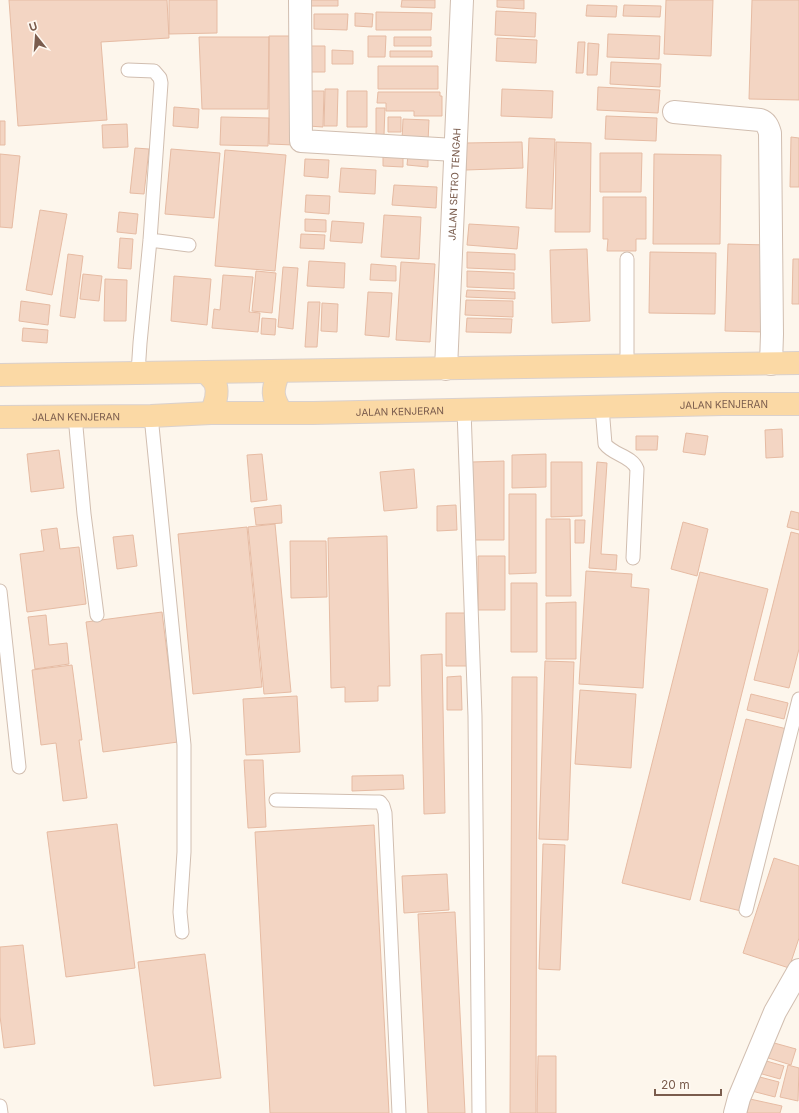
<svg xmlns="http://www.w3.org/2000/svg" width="799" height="1113" font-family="Inter,sans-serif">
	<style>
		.building { fill: #f3d5c3; stroke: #e6bba3 }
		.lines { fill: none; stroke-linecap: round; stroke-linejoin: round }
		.lane-casing { stroke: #d1beb0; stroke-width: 15 }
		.street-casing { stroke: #d1beb0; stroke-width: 24 }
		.primary-casing { stroke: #dad1cd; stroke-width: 24 }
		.lane { stroke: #fff; stroke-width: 13 }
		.street { stroke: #fff; stroke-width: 22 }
		.primary { stroke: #fbd9a5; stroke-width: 22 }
		.labels { text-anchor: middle; stroke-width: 3.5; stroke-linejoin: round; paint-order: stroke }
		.street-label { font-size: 10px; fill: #7a5c4d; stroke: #fffaf3 }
	</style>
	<rect width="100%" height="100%" fill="#fdf6ec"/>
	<path class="building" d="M9,0H167L169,38L101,42L107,120L18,126Z
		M169,0H217V33L169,34Z
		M310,0H338V6H310Z
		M402,0H435V8L401,7Z
		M497,0H524V9L497,7Z
		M666,0H713L711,56L664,54Z
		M752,0H799V100L749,99Z
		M587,5L617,6L616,17L586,16Z
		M624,5L661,6L660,17L623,16Z
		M496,11L536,13L535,37L495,35Z
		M376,12L432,13L431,30H376Z
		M355,13L373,14L372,27L355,26Z
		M314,14H348L347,30L314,29Z
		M608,34L660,36L659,59L607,57Z
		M269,36H294V145L269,144Z
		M368,36H386L385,57H368Z
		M199,37H269L268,109H202Z
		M394,37H431V46H394Z
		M497,38L537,40L536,63L496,61Z
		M578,42H585L583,73H576Z
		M588,43L599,44L597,75H587Z
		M302,46H325V72H302Z
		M332,50L353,51V64H332Z
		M390,51H432V57H390Z
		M611,62L661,64L660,87L610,84Z
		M378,66H438V89H378Z
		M598,87L660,90L658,113L597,110Z
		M325,89H338L337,126H324Z
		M502,89L553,91L552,118L501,116Z
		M309,91H324L323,127L308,126Z
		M347,91H367V127H347Z
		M378,92H440V96H442V116H414V111H386V103H377Z
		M174,107L199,109L198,128L173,126Z
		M376,108H385L384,135H376Z
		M606,116L657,118L656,141L605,139Z
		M221,117L269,118L268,146L220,145Z
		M388,117H401V132H388Z
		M403,119L429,120L428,142L402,140Z
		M0,121H5V145H0Z
		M127,124L128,147L103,148L102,125Z
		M791,137L799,138V187H790Z
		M529,138L555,139L552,209L526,208Z
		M522,142L523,168L466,170V143Z
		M556,142L591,143L590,232H555Z
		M135,148L149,149L144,194L130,193Z
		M171,149L220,153L214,218L165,214Z
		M225,150L286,155L275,271L215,266Z
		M600,153H642L641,192H600Z
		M0,154L20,156L12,228L0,227Z
		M654,154L721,155L720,244H653Z
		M408,155L428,156V167L407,165Z
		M383,156L403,157V167L383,166Z
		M305,159L329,160L328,178L304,176Z
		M341,168L376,170L375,194L339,192Z
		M394,185L437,187L436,208L392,205Z
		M306,195L330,196L329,214L305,212Z
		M603,197H646V239H636V251H607L608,239H603Z
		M40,210L67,214L52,295L26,290Z
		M119,212L138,214L136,234L117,232Z
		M384,215L421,217L419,259L381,257Z
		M305,219L326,220V232L305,231Z
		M332,221L364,223L362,243L330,241Z
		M469,224L519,227L517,249L467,245Z
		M301,234L325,235L324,249L300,248Z
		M120,238L133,239L131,269L118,268Z
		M728,244L767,245L764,332L725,331Z
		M587,249L590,321L552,323L550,250Z
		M467,252L515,254V270L467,268Z
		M650,252L716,253L715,314L649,313Z
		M68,254L83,256L75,318L60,316Z
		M793,259H799V304H792Z
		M309,261L345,263L344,288L307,286Z
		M401,262L435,264L430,342L396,340Z
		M371,264L396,266V281L370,280Z
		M283,267L298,268L293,329L278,327Z
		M256,271L276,273L272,313L252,311Z
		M467,271L514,273V289L467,287Z
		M83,274L102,276L99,301L80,299Z
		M223,275L253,277L249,312L260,313L258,332L212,328L214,309L220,310Z
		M174,276L211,279L207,325L171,321Z
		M105,279L127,280L126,321H104Z
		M467,290L515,292V299L466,297Z
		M368,292L392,293L389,337L365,335Z
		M466,300L513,301V317L465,315Z
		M21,301L50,305L48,325L19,321Z
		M308,302H320L317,347H305Z
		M322,303L338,304L337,332L321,331Z
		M262,318L276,319L275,335L261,334Z
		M467,318L512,319L511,333L466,332Z
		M23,328L48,330L47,343L22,341Z
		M782,429L783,457L766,458L765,430Z
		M686,433L708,436L705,455L683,452Z
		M636,436H658L657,450H636Z
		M59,450L64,488L31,492L27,454Z
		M262,454L267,500L251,502L247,455Z
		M546,454V487L512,488V455Z
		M504,461V540H472V462Z
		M551,462H582V516L551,517Z
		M597,462L607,463L601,554L617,555L616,570L589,568Z
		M414,469L417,508L384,511L380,472Z
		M509,494H536V573L509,574Z
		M281,505L282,523L256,525L254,508Z
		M456,505L457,530L437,531V506Z
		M791,511L799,513V530L787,527Z
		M546,519H570L571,596H546Z
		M575,520H585L584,543H575Z
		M683,522L708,529L697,576L671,569Z
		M275,524L291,692L264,694L248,527Z
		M247,527L262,687L193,694L178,534Z
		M57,528L60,549L79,547L86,604L27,612L20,554L44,551L41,530Z
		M791,532L799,534V649L789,688L754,680Z
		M133,535L137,566L117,569L113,537Z
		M387,536L390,686H378V701L345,702V687L331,688L328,538Z
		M290,541H326L327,597L291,598Z
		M478,556H505V610H478Z
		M586,571L632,574L631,587L649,589L643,688L579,684Z
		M700,572L768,589L690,900L622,883Z
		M511,583H537V652H511Z
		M576,602V659H546V603Z
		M162,612L178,742L103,752L86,622Z
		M446,613H467V666H446Z
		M46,615L49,645L67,643L69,664L35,669L28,617Z
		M442,654L445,813L424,814L421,655Z
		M545,661L574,662L568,840L539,839Z
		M72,665L82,740H79L87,798L63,801L56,743L41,745L32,670Z
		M461,676L462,710H447V677Z
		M512,677H537L536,1113H510Z
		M580,690L636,694L631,768L575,764Z
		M751,694L788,703L784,719L747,710Z
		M297,696L300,752L246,755L243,699Z
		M746,719L787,729L741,911L700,901Z
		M244,760H263L266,827L248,828Z
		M403,775L404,789L352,791V776Z
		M117,824L135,968L66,977L47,832Z
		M374,825L389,1113H270L255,832Z
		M543,844L565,845L560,970L539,969Z
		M774,858L799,866V938L789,968L743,953Z
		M447,874L449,910L404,913L402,876Z
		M455,912L465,1113H428L418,914Z
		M23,945L35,1044L4,1048L0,1016V947Z
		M205,954L221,1078L154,1086L138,962Z
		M767,1041L796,1049L791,1065L762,1056Z
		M538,1056H556V1113H537Z
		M759,1059L784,1066L780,1079L755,1072Z
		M788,1065L799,1068L798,1101L780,1097Z
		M752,1075L779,1082L775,1097L748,1090Z
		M750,1099L782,1106L780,1113H747Z"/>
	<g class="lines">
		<defs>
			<path id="lane" d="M128,70L154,71L160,78L161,83L150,240L140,343L138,373
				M150,240L189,245
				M627,366V259
				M602,407L605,444C613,455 632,456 637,469L633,558
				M464,410L475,716L479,1113
				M75,416L84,514L97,615
				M151,416L184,745V852L180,912L182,932
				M0,591L19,767
				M276,800L374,802H380L383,806L385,813L399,1113
				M746,910L799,699
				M0,1106L1,1113"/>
			<g id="street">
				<path d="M300,0L301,141L455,150"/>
				<path d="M674,112L760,120C766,122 768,126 770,133L772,334L771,364"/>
				<path id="s1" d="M446,369L462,0"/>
				<path d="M735,1113L739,1098L775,1012L799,970"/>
			</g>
			<g id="primary">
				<path d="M279,371C272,390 271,396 282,413"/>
				<path d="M206,372C209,376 213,379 215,383C219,392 215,404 211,413"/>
				<path d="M0,375L799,363"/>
				<path id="s2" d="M0,417L151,416L211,413H313L723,404H799"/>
			</g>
		</defs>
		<use href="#lane" class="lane-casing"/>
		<use href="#street" class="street-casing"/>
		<use href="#primary" class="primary-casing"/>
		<use href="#lane" class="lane"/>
		<use href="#street" class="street"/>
		<use href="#primary" class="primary"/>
	</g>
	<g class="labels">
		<g class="street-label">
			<text dy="4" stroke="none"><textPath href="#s1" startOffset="185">JALAN SETRO TENGAH</textPath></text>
			<text dy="4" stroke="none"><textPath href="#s2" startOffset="724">JALAN KENJERAN</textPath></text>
			<text dy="4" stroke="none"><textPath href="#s2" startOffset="400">JALAN KENJERAN</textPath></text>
			<text dy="4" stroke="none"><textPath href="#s2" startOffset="76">JALAN KENJERAN</textPath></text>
		</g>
	</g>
	<g transform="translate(36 36) rotate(343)" stroke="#fffaf3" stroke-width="3" paint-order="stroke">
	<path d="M0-3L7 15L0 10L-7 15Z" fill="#7a5c4d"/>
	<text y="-6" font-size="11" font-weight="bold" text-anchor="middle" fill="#7a5c4d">U</text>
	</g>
	<path d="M655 1089v6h66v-6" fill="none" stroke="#7a5c4d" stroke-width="2"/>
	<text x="661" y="1089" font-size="12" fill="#7a5c4d" stroke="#fffaf3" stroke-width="3" paint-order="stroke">20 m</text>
</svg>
